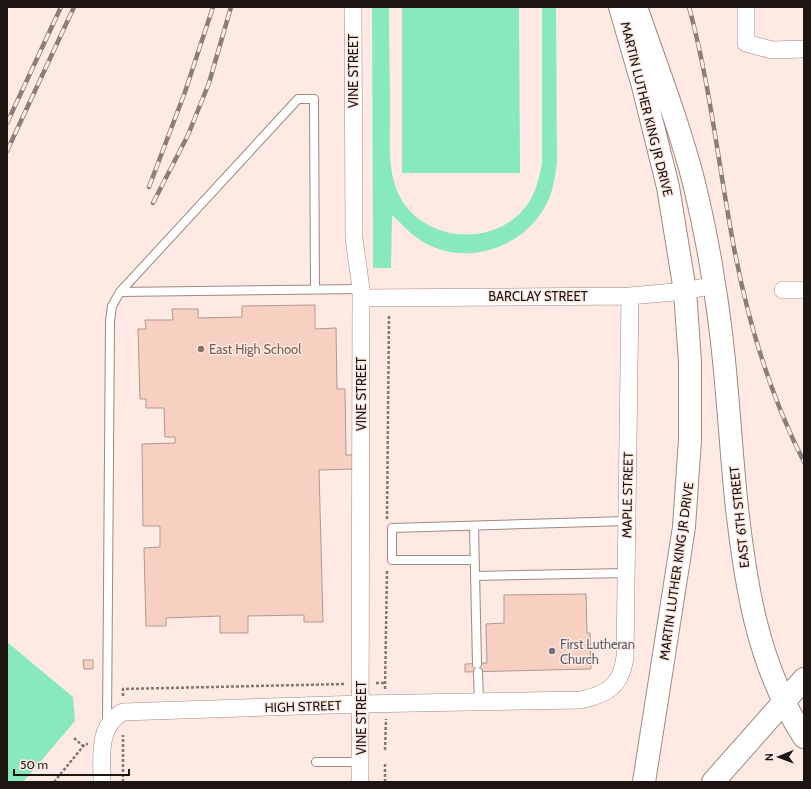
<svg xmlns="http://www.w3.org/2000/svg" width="811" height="789" font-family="Cabin,sans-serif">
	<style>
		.green { fill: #88e9be }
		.building { fill: #f7d0c2; stroke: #af9990 }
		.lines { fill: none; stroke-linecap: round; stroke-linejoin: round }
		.lane-casing { stroke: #9f8981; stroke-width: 10 }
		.street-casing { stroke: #9f8981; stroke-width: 18 }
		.secondary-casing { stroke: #9f8981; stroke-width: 24 }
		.path { stroke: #847671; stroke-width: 2.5; stroke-dasharray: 3 2; stroke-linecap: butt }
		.lane { stroke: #fff; stroke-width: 8 }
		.street { stroke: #fff; stroke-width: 17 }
		.secondary { stroke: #fff; stroke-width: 22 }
		.rail-casing { stroke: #8b7d78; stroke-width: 4.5 }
		.rail { stroke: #feeae3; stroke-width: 3; stroke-dasharray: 9; stroke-linecap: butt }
		.education-dot { fill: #8d6e63; stroke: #feeae3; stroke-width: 1.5 }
		.worship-dot { fill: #6b7280; stroke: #feeae3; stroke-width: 1.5 }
		.labels { text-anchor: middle; stroke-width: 3; stroke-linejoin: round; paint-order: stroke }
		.street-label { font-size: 13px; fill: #1d1512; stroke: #feeae3 }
		.education-label { font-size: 13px; fill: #785e54; stroke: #feeae3; text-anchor: start }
		.worship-label { font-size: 13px; fill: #5b616d; stroke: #feeae3; text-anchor: start }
	</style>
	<rect width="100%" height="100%" fill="#feeae3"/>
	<path class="green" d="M372,7H389C389,43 390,80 390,116C390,139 388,163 395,185C412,241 493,252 527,205C536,193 539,178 542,163V7H556L557,163C555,177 553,192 546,205C524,247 468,267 425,243C412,236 403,225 392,215L391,268H373Z
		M402,7H519L520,173H402Z
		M7,642L73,697L75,721L23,782H7Z"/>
	<path class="building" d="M315,305V329L336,328L337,389H345L346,455H353V469L319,470L323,622H304V615L248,616V633H220V616L166,618V626H146L144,548L160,547V526H143L142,444L175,443V437H165L164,408H146V399H140L138,329H146L145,320H173L172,309H198V318L242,317V306Z
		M586,594L587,633H590L591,669L465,672V664L487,663L486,624L504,623V595Z
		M83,660H93V669H84Z"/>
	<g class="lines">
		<defs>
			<path id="lane" d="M120,292L298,99H314L315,290
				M474,526L477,664
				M474,560H392V528L627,521
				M475,576L627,573
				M478,672L479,702
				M107,724L110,321L112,306L120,292L361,289
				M316,762H361"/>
			<path id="street" d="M353,7L354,238L361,289L360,782
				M746,7V43L772,50L804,49
				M783,290H804
				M361,298L630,296L685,291L714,285
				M102,782C102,756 97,726 123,712L361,704L581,700C608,694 621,686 625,657L630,296"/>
			<path id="secondary" d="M620,7L643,86L668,187L685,291L690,362V439L684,527L644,782
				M636,7C656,65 679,124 694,183C702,216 709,250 714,284C726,355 729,428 736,499C745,582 757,665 804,737
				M713,782L804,679"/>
		</defs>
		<use href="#lane" class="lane-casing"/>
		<use href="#street" class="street-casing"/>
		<use href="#secondary" class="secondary-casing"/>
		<path class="path" d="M387,519L389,314
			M376,683H386
			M385,689L387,570
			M123,696V689L345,684
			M74,738L83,746
			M385,750L386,719
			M54,782L85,744H88
			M123,782V735
			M385,782V763"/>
		<use href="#lane" class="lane"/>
		<use href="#street" class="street"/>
		<use href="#secondary" class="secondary"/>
		<defs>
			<path id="rail" d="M689,7C711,88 719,171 735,253C749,325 771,397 804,462
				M7,123L61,7
				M7,151L74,7
				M149,187L185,92L213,7
				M153,203L188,135L209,83L231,7"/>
		</defs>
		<use href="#rail" class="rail-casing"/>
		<use href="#rail" class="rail"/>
	</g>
	<circle class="education-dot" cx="201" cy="349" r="4"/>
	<circle class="worship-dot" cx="552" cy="651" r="4"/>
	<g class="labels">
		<g class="street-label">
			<text transform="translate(353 71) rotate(-90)" y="5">VINE STREET</text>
			<text transform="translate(647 109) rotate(76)" y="5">MARTIN LUTHER KING JR DRIVE</text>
			<text x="538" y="301">BARCLAY STREET</text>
			<text transform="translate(361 394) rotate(-90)" y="5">VINE STREET</text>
			<text transform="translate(627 495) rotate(-89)" y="5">MAPLE STREET</text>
			<text transform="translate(739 517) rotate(-96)" y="5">EAST 6TH STREET</text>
			<text transform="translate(676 571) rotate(-82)" y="5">MARTIN LUTHER KING JR DRIVE</text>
			<text transform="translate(303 706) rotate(-2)" y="5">HIGH STREET</text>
			<text transform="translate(361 718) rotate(-90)" y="5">VINE STREET</text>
		</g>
		<g class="education-label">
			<text x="209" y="354">East High School</text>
		</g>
		<g class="worship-label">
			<text x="560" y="649">First Lutheran<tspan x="560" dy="15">Church</tspan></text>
		</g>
	</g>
	<rect width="811" height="789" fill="none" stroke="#1d1512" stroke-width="16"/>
	<g transform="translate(779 757) rotate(269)" stroke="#feeae3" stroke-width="3" paint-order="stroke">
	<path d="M0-3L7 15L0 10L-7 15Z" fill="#1d1512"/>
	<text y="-6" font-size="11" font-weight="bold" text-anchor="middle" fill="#1d1512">N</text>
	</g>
	<path d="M14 769v6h115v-6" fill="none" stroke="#1d1512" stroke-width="2"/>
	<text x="20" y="769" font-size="12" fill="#1d1512" stroke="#feeae3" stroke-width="3" paint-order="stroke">50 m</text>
</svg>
